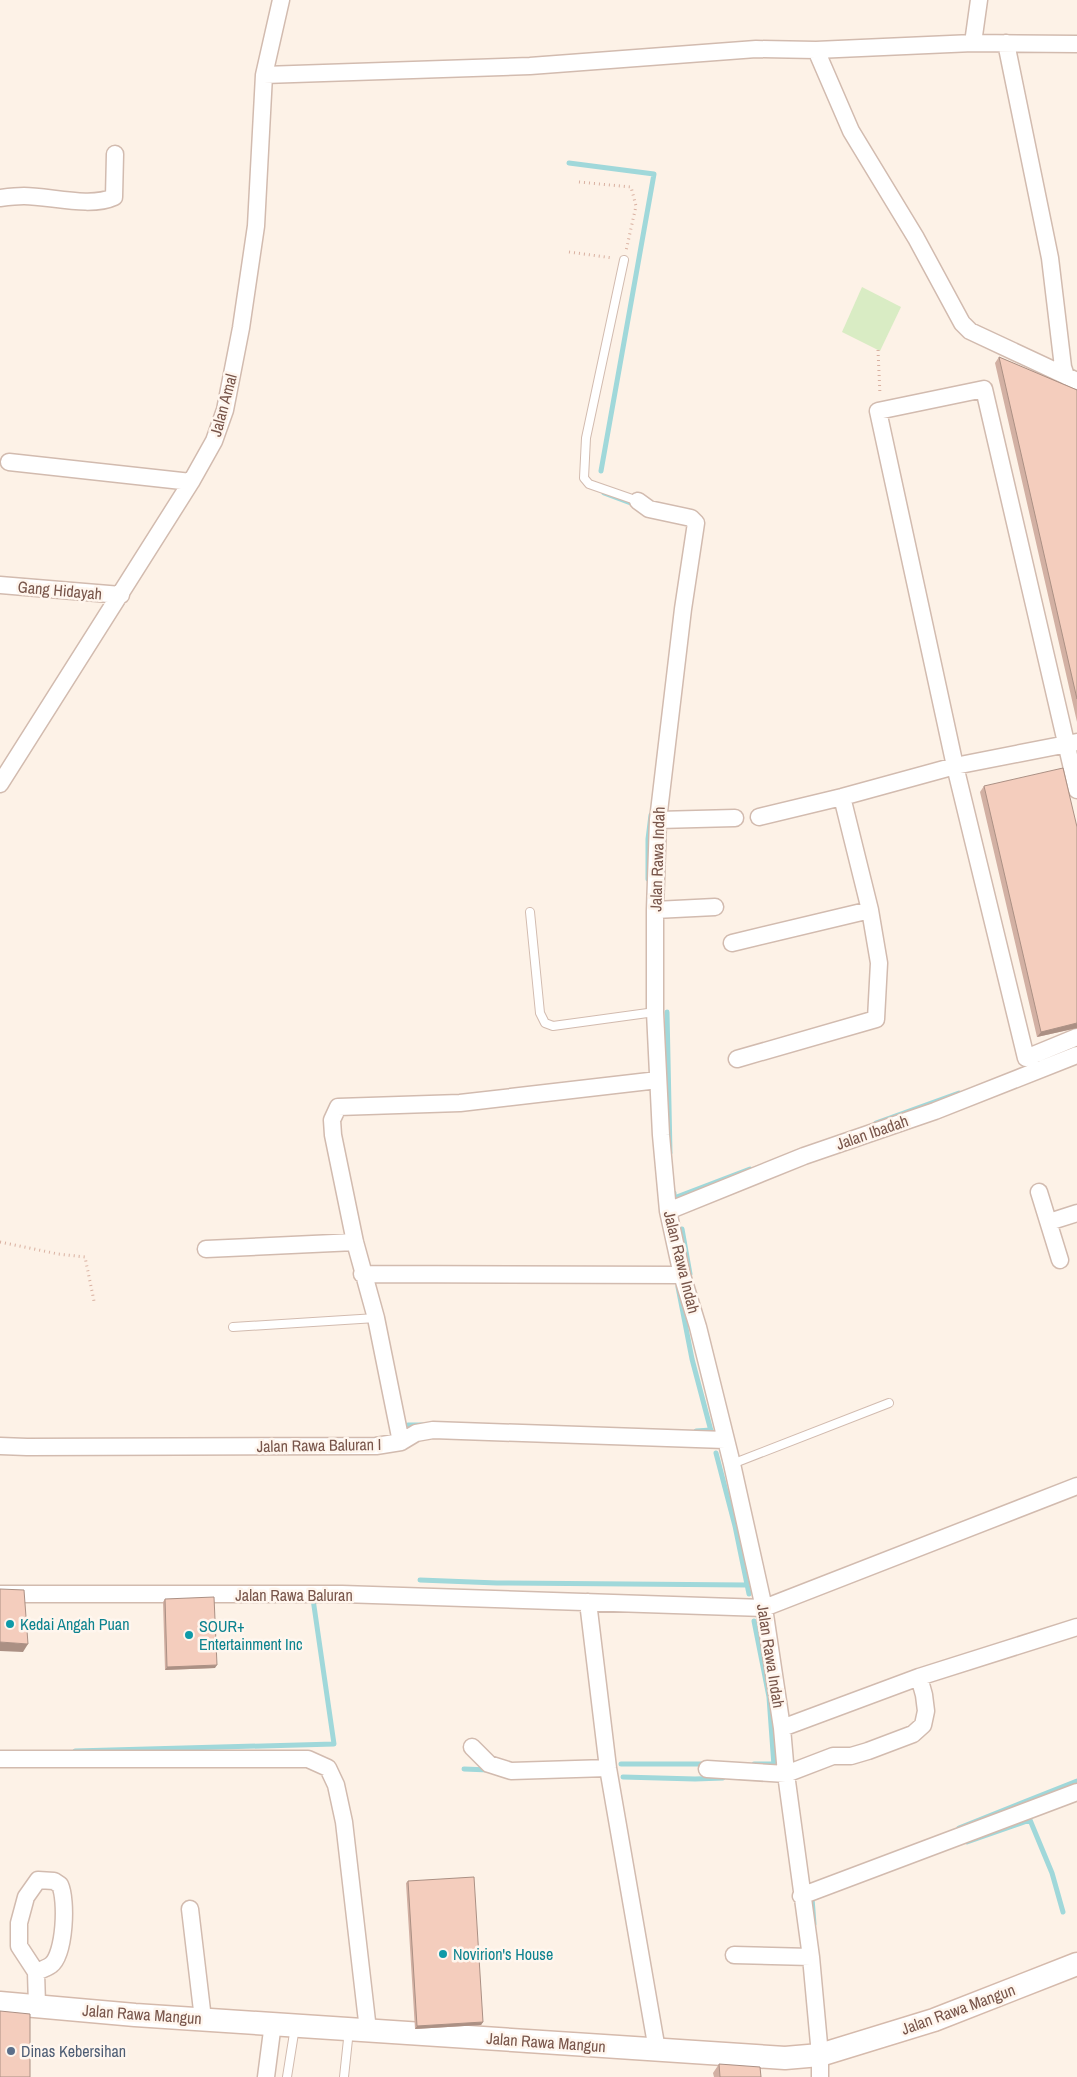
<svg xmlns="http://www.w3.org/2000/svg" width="1077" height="2077" font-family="'Archivo Narrow',sans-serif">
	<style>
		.green { fill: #d9ecc4 }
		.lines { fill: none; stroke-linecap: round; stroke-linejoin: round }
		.stream { stroke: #a0d8da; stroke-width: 5 }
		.service-casing { stroke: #d2bbaf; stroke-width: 10 }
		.minor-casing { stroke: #d2bbaf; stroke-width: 19 }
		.secondary-casing { stroke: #d5baac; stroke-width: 25 }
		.path { stroke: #d9b0a0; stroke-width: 3; stroke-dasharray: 1 4; stroke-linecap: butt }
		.service { stroke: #fff; stroke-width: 8 }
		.minor { stroke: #fff; stroke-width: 16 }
		.secondary { stroke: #fff; stroke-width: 22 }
		.wall { fill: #d2b0a3 }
		.shaded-wall { fill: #ab9084 }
		.building { fill: #f4cdbd; stroke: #ab9084 }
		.culture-dot { fill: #0f9aa8; stroke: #fff6ee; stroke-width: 2 }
		.service-dot { fill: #5c6f8a; stroke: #fff6ee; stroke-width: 2 }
		.labels { text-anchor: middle; stroke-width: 5; stroke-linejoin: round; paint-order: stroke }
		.street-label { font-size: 16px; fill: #78554a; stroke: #fff6ee }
		.culture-label { font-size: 16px; fill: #0d838f; stroke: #fff6ee; text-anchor: start }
		.service-label { font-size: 16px; fill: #4e5e75; stroke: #fff6ee; text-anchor: start }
	</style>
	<rect width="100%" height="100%" fill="#fdf2e7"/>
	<path class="green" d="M862,287L901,307L880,351L842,332Z"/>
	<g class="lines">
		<path class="stream" d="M569,163L654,174L601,471
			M604,493L636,505
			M648,879V839L651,815
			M667,1012L670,1153
			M876,1123L959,1093
			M674,1193V1198L750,1169
			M682,1229L690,1274
			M678,1287L692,1359L711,1431
			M408,1425H423
			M696,1431L711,1430
			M716,1453L735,1526L749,1594
			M420,1580L497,1583L747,1585
			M754,1621L769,1697L774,1766
			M75,1751L334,1744L313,1599
			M621,1764H706
			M754,1764H774
			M464,1769L489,1770
			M623,1777L695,1779L723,1778
			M959,1828L1077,1781
			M967,1842L1030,1820L1052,1873L1063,1912
			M812,1898L814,1924"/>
		<defs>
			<path id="service" d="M624,260L586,438L584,478L589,484L638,501
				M530,912L540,1013L545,1023L553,1026L655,1012
				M233,1327L376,1318
				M732,1464L889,1403
				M287,2077L295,2027
				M344,2077L349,2030"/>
			<path id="minor" d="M979,0L973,43L1077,44
				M1006,43L1050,258L1063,367L1066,376
				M816,50L851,131L916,238L962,323L970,331L1077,381
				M264,75L530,66L756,49L816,50L973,43
				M0,198C8,197 16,196 24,196C50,196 90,208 114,197L115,154
				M9,462L191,482
				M638,501L649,509L691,518L696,523L683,609L658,820L655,910V1012L661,1135L668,1211L682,1275L698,1327L732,1464L764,1608L782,1728L786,1774L811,1957L820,2055V2077
				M0,585L121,595
				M0,784L191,482L214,441L225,410L241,328L256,226L264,75L281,0
				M1077,790L984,389L878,411L955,766L1026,1058L1077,1037
				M759,817L842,797L955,766L1077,742
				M658,820L735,818
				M655,910L715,907
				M732,943L870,910
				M737,1059L876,1019L879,963L870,910L842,797
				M1039,1192L1060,1260
				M668,1211L804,1156L935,1111L1077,1055
				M1049,1222L1077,1213
				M206,1249L355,1242
				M362,1274L682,1275
				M401,1442L376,1318L355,1242L333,1135L332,1120L338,1107L460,1103L658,1080
				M0,1446L27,1447L376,1446L401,1442L416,1433L433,1430L725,1440
				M0,1594H342L764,1608L1077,1486
				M588,1602L608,1768L657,2050
				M782,1728L919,1677L1077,1627
				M472,1747L489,1764L511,1771L608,1768
				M0,1759H308L328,1768L336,1785L344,1822L368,2030
				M707,1769L786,1774L833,1756H851L868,1751L913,1734L923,1725L926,1711L924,1695L919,1677
				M801,1896L1077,1792
				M190,1909L203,2019
				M734,1955L811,1957
				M36,1972C41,1970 47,1968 51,1965C65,1954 67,1900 60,1885L54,1881L38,1880L26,1897L19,1923V1946L36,1972L37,2005
				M266,2077L273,2023"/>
			<path id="secondary" d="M0,2003L135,2015L785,2058L820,2055L934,2020L1077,1964"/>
		</defs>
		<use href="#service" class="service-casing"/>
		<use href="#minor" class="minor-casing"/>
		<use href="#secondary" class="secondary-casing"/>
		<path class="path" d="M579,182L631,187L636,206L626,251
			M569,252L613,258
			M878,350L880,395
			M0,1242L58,1254L85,1257L94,1301"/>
		<use href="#service" class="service"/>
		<use href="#minor" class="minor"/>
		<use href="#secondary" class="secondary"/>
	</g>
	<path class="wall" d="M999,357L1077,390V722L995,363Z
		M984,786L1077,1028L1037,1037L980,792Z
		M165,1599L215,1668L165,1670L163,1602Z
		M408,1881L483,2022L481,2025L415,2029L406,1883Z
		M719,2064L761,2077H714L713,2073Z"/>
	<path class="shaded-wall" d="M1077,1023V1028L1037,1037L1041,1032Z
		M0,1642L28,1644L23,1652L0,1651Z
		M217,1665L215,1668L165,1670L167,1667Z
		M483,2022L481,2025L415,2029L417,2026Z"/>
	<path class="building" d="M999,357L1077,390V699Z
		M1063,768L1077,827V1023L1041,1032L984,786Z
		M0,1589L24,1590L28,1644L0,1642Z
		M214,1597L217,1665L167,1667L165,1599Z
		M474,1877L483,2022L417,2026L408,1881Z
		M0,2011L30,2014V2077H0Z
		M719,2064L760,2067L761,2077H720Z"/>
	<g class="culture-dot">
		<circle cx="10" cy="1624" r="5"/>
		<circle cx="189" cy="1635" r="5"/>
		<circle cx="443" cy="1954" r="5"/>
	</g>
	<circle class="service-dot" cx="11" cy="2051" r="5"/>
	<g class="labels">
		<g class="street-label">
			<text transform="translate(223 405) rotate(-75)" y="6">Jalan Amal</text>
			<text transform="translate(60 590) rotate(5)" y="6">Gang Hidayah</text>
			<text transform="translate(657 859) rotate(-88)" y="6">Jalan Rawa Indah</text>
			<text transform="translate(872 1132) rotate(-19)" y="6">Jalan Ibadah</text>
			<text transform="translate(682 1262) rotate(76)" y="6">Jalan Rawa Indah</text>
			<text transform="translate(319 1445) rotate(-1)" y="6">Jalan Rawa Baluran I</text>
			<text x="294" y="1601">Jalan Rawa Baluran</text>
			<text transform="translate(771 1656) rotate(81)" y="6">Jalan Rawa Indah</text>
			<text transform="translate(958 2009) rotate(-20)" y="6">Jalan Rawa Mangun</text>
			<text transform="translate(142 2014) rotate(4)" y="6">Jalan Rawa Mangun</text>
			<text transform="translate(546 2042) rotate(4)" y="6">Jalan Rawa Mangun</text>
		</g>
		<g class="culture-label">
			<text x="20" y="1630">Kedai Angah Puan</text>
			<text x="199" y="1632">SOUR+<tspan x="199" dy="18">Entertainment Inc</tspan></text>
			<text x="453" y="1960">Novirion's House</text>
		</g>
		<g class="service-label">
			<text x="21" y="2057">Dinas Kebersihan</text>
		</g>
	</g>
</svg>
